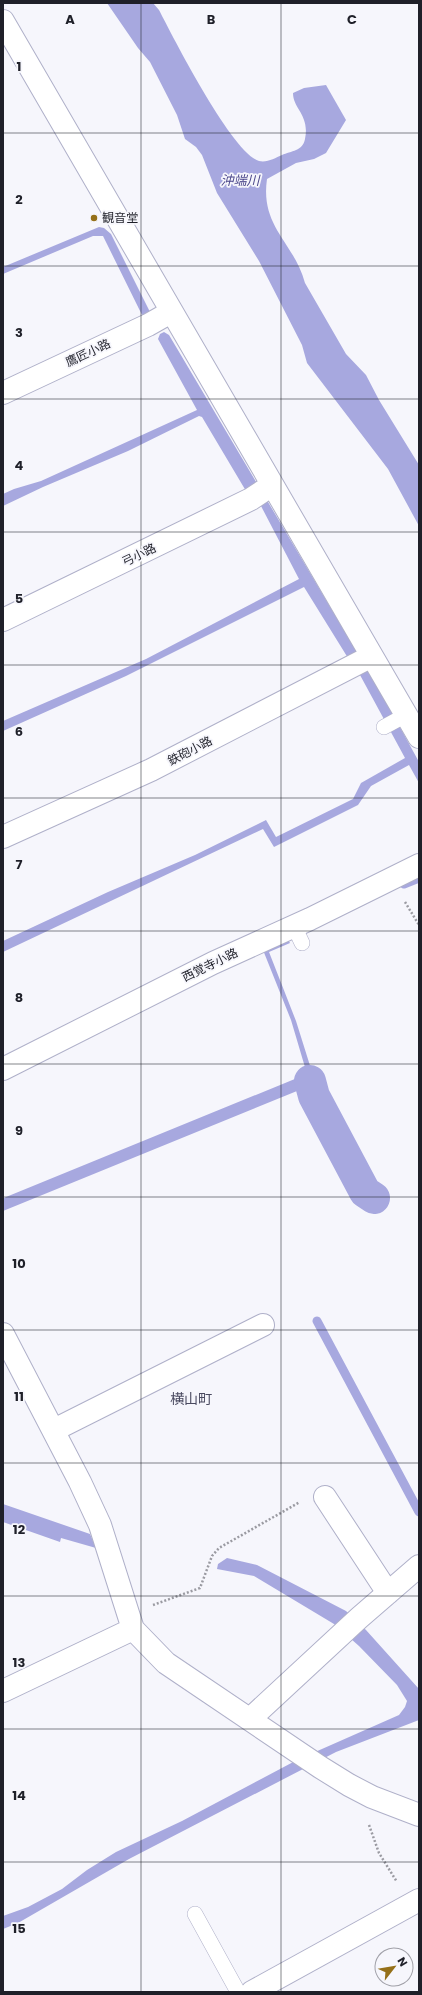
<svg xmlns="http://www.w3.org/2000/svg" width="422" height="1995" font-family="Poppins,'Noto Sans JP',sans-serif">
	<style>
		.water { fill: #a7a8df }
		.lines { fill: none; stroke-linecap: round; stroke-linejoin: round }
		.stream { stroke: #a7a8df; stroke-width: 9 }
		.canal { stroke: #a7a8df; stroke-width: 32 }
		.lane-casing { stroke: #afb0c9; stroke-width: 16 }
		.street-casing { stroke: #afb0c9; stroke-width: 24 }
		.path { stroke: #9b9ba2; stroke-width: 2.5; stroke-dasharray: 2 2; stroke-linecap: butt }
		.lane { stroke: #fff; stroke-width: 15 }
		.street { stroke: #fff; stroke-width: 22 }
		.grid { fill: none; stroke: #1f2029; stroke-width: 1; stroke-opacity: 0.55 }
		.poi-dot { fill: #957019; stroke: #f6f6fc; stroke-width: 1.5 }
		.labels { text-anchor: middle; stroke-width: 3.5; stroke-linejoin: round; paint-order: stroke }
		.poi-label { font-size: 12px; fill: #1f2029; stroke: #f6f6fc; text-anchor: start }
		.street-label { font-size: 12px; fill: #1f2029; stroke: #f6f6fc }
		.water-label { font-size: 13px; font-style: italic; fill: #4a468a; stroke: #f6f6fc }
		.quarter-label { font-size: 14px; fill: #4a4a60; stroke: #f6f6fc }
		.grid-label { font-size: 13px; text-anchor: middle; font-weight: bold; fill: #1f2029; stroke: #f6f6fc; stroke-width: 3.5; stroke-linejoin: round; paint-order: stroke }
	</style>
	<rect width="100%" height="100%" fill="#f6f6fc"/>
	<path class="water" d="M107,3H153L159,10C174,39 232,153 259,161C267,163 275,158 282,155C291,151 303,151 305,139C310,115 293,109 293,93L304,88L326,85L346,120L326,153L314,159L296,163L267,179C260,227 294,242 305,283L346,354L366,375L379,400L419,465V526L388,469L307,363L302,345L259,261L217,193L202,155L196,147L185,139L177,115L150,62L138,48Z
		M99,227L104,228L111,234L150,312L143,317L103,236H93L3,274V267Z
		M164,332L169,335L383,696L419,762V783L409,765L371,786L358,805L274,847L263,829L3,952V941L108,892L195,855L266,820L276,837L353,799L361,783L405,758L360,675L348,658L304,587L126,676L3,731V721L146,659L299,579L261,506L246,491L202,417L199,416L128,451L43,487L3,506V494L14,489L41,481L197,410L158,339L160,334Z
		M287,938L290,943L269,952L296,1021L312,1072L319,1083L309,1095L297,1091L3,1211V1199L6,1197L307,1074L291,1020L263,950Z
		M3,1504L90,1534L96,1548L61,1538L60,1542L3,1522Z
		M227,1558L257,1565L346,1611L366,1630L419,1689V1720L336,1752L129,1859L18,1923L3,1929V1916L28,1907L62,1889L87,1870L116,1852L182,1821L297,1760L399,1715L405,1707L407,1701L397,1685L359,1646L334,1624L254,1576L217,1569L218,1564Z"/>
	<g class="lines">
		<path class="stream" d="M404,884L419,878
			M317,1321L419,1512"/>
		<path class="canal" d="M310,1081L314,1096L365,1192L374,1198"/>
		<defs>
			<path id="lane" d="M384,727L406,715
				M294,926L302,943
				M195,1914L238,1992"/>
			<path id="street" d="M3,21L419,737
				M3,393L148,325L171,312
				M3,620L251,499L272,485
				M3,837L151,770L372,656
				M3,1069L213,963L310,919L419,865
				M3,1334L80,1482L100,1525L133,1629L166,1663L320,1767L349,1785L372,1797L419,1815
				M54,1430L263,1325
				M325,1497L388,1593
				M3,1691L133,1629
				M250,1719L359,1618L419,1566
				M252,1992L419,1900"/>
		</defs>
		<use href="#lane" class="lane-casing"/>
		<use href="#street" class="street-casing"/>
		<path class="path" d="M405,902L419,925
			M153,1605L200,1588L212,1556L219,1548L300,1502
			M369,1825L379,1853L397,1882"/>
		<use href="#lane" class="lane"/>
		<use href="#street" class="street"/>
	</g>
	<path class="grid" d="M141,3V1992M281,3V1992M3,133H419M3,266H419M3,399H419M3,532H419M3,665H419M3,798H419M3,931H419M3,1064H419M3,1197H419M3,1330H419M3,1463H419M3,1596H419M3,1729H419M3,1862H419"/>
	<circle class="poi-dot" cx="94" cy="218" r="4"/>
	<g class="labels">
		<g class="poi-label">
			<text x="102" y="222">観音堂</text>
		</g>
		<g class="street-label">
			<text transform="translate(88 353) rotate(-25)" y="4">鷹匠小路</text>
			<text transform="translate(139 555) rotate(-26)" y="4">弓小路</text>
			<text transform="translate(190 751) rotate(-27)" y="4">鉄砲小路</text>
			<text transform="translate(210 965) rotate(-26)" y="4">西覚寺小路</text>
		</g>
		<g class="water-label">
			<text x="240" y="185">沖端川</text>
		</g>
		<g class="quarter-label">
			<text x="191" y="1404">横山町</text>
		</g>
	</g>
	<g class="grid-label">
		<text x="70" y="24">A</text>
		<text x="211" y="24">B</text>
		<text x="352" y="24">C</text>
		<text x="19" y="71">1</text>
		<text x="19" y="204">2</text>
		<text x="19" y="337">3</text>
		<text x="19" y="470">4</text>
		<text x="19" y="603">5</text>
		<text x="19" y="736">6</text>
		<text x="19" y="869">7</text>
		<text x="19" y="1002">8</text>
		<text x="19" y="1135">9</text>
		<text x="19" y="1268">10</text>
		<text x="19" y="1401">11</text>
		<text x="19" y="1534">12</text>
		<text x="19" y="1667">13</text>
		<text x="19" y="1800">14</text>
		<text x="19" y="1933">15</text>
	</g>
	<rect width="422" height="1995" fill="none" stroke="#1f2029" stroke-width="8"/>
	<g transform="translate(394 1967) rotate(59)"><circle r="19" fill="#f6f6fc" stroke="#a0a0a8"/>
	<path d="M0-3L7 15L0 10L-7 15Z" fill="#957019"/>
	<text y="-6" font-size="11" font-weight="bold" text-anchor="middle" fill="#1f2029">N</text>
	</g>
</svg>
